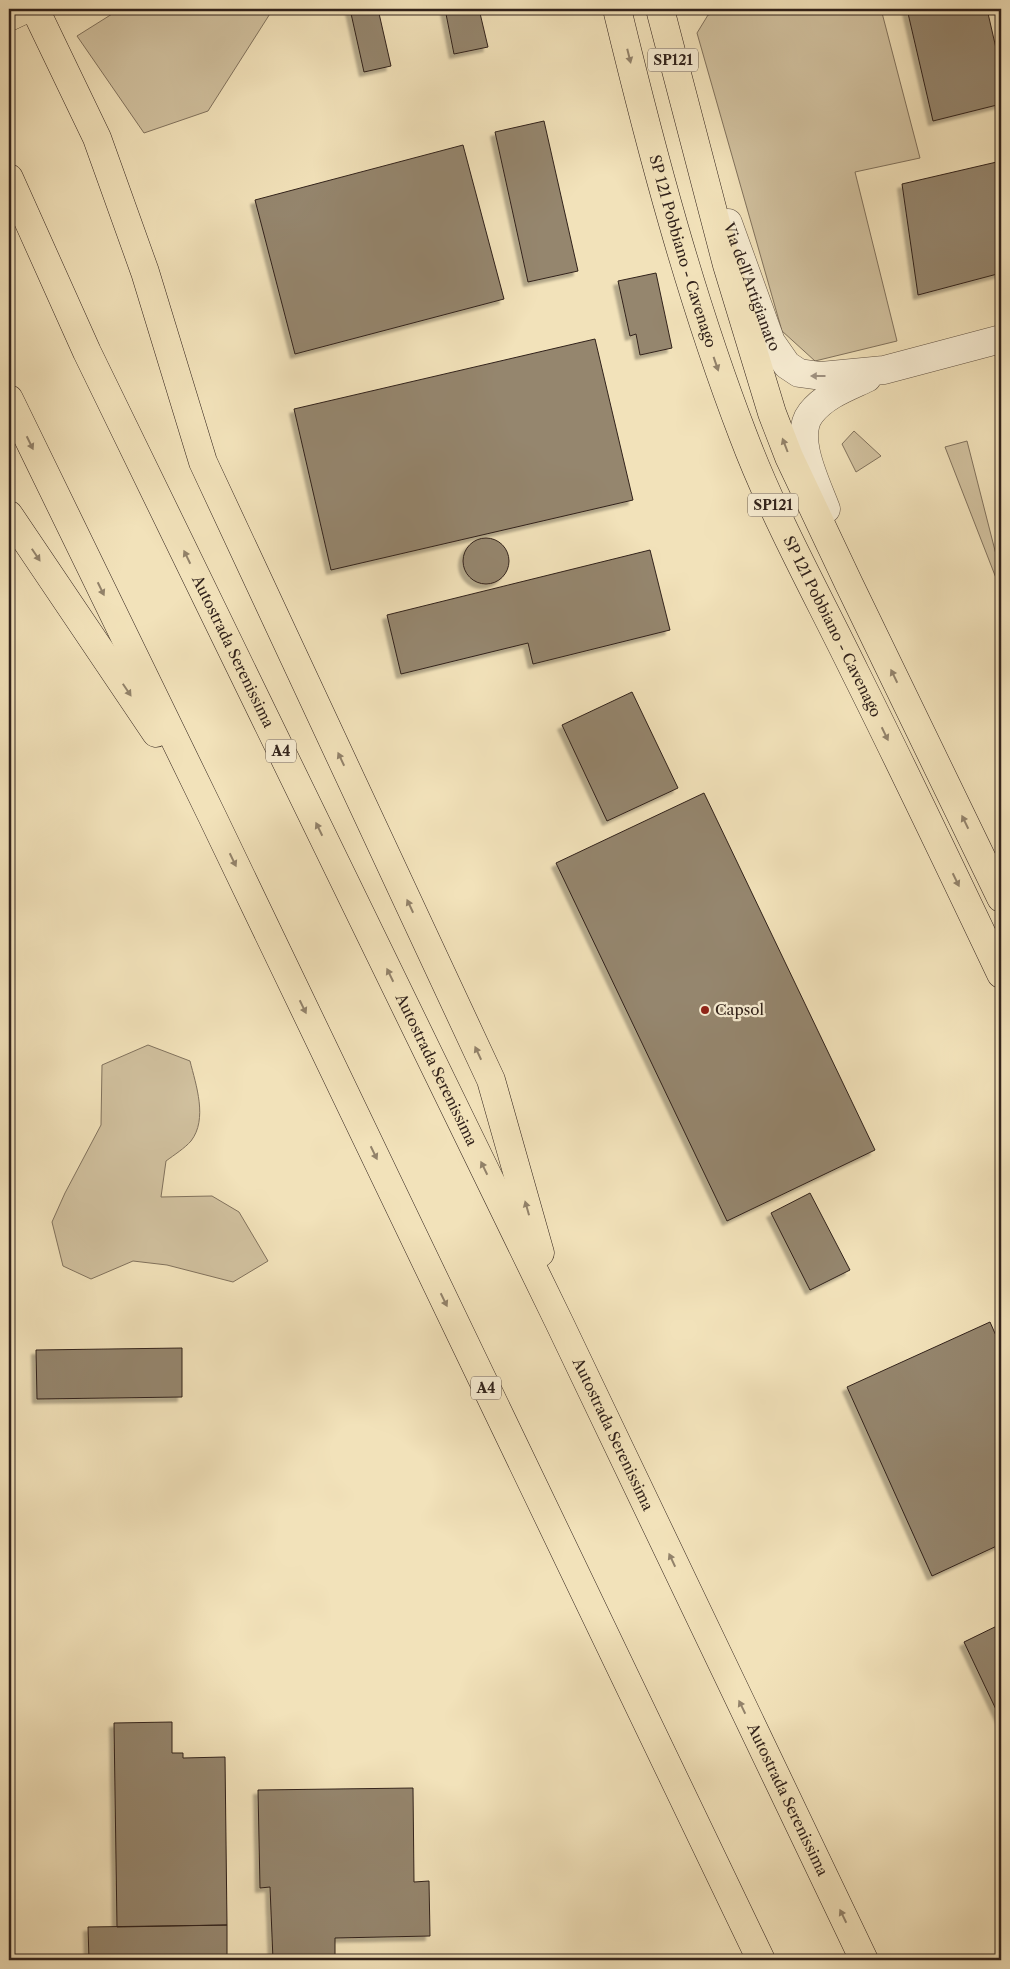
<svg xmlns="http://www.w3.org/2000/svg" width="1010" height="1969" font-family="'Libre Caslon Text',serif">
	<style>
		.green { fill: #d1c19f; stroke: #81725d }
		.building { fill: #95866e; stroke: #31221b; filter: url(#shadow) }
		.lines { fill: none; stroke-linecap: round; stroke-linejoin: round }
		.street-casing { stroke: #615243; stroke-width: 29 }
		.primary-casing { stroke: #31221b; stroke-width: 29 }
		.highway-casing { stroke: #31221b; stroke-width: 29 }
		.street { stroke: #f7ecd2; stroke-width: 28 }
		.primary { stroke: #f2e2ba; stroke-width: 28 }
		.highway { stroke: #f2e2ba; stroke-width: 28 }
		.oneway { fill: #92826a }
		.oneway2 { fill: #9e9180 }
		.poi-dot { fill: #8f2418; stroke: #f7ecd2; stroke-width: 2 }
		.labels { text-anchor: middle; stroke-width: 4.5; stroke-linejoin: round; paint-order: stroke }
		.shield { fill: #f7ecd2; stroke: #6c5f52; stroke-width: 1 }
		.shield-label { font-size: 14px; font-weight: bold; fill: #31221b }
		.street-label { font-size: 15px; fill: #31221b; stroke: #f7ecd2 }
		.poi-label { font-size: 15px; fill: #31221b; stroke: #f7ecd2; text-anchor: start }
	</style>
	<defs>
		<filter id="shadow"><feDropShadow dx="-4.5" dy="4.5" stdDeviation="1" flood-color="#0004"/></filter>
	</defs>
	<rect width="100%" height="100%" fill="#f2e2ba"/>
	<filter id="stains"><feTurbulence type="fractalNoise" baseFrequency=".004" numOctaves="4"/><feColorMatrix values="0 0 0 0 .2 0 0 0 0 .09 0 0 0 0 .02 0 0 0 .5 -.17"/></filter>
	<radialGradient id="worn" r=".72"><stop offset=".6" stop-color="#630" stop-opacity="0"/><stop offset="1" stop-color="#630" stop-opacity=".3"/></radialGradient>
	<path class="green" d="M120,9H273L208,111L144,133L77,36Z
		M737,9H881L920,158L855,172L897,341L815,361L782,331L697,33L708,15Z
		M854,431L881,456L856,472L842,444Z
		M967,441L1001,574L996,578L945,447Z
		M148,1045L190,1061C196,1085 208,1119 191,1141C185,1148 174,1155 166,1161L161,1197L212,1196L239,1212L268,1261L233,1282L167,1265L133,1261L91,1279L63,1266L52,1222L65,1193L101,1125L102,1065Z"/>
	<path class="building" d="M350,9H378L391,66L364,72Z
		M445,9H479L488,47L454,54Z
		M907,9H987L1001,70V104L933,121Z
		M544,121L578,271L528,282L495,132Z
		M463,145L504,299L295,354L255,200Z
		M1001,161V273L918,295L902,184Z
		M656,273L672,348L640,355L636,334L630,336L618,281Z
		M595,339L633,500L331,570L294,409Z
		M463 561a23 23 0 1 1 46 0a23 23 0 1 1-46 0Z
		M650,550L670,630L533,664L528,643L401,674L387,615Z
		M632,692L678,788L607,821L562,725Z
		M704,793L875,1150L727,1221L556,863Z
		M810,1193L850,1270L810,1290L771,1213Z
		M990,1322L1001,1347V1544L932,1576L847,1387Z
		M182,1348V1397L37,1399L36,1350Z
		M1001,1624V1720L964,1642Z
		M172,1722V1753H183V1758L225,1757L227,1925L117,1927L114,1723Z
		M413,1788L414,1882L429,1881L430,1936L335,1938V1960H273L270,1887L260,1888L258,1790Z
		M9,1795L11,1960H9Z
		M227,1925V1960H89L88,1927Z"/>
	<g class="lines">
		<defs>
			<g id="street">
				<path id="s1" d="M728,223L771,342L787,365L799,373L821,376L884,370L1001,339"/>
				<path d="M826,509C817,484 792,437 811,413C825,395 848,387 867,378"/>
			</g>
			<g id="primary">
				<path id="s2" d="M617,9C652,153 690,297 743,435C774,517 817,594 855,672C905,772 953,873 1001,974"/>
				<path d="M660,9L727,265L772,413L789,457L849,584L1001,898"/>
				<path d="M9,17L26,9"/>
			</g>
			<g id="highway">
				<path d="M35,9L97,138L145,272L203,462L491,1080L540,1253"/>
				<path id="s3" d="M9,178L87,352L559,1322L864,1960"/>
				<path d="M9,399L212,816L761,1960"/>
				<path d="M9,515L156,733"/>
			</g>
		</defs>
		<use href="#street" class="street-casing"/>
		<use href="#primary" class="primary-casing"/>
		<use href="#highway" class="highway-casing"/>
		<use href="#street" class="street"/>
		<use href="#primary" class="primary"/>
		<use href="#highway" class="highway"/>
	</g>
	<defs><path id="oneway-solid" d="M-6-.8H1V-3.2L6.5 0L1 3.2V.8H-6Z" transform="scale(1.25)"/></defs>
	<g class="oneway">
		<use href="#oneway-solid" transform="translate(629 56) rotate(76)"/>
		<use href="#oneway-solid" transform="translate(716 364) rotate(71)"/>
		<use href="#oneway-solid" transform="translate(30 443) rotate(64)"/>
		<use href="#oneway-solid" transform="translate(785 445) rotate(-111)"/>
		<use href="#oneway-solid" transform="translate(36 555) rotate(56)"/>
		<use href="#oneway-solid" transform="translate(187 557) rotate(-116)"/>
		<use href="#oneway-solid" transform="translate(101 589) rotate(64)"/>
		<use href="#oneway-solid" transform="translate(894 676) rotate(-116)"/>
		<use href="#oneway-solid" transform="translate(127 690) rotate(56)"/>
		<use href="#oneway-solid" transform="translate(885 734) rotate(64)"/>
		<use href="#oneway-solid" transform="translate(341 759) rotate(-115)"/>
		<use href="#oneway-solid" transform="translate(965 822) rotate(-116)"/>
		<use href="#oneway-solid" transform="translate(319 829) rotate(-116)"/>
		<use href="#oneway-solid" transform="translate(233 860) rotate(64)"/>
		<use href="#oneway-solid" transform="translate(956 880) rotate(64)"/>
		<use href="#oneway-solid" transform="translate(410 906) rotate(-115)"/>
		<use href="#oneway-solid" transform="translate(390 975) rotate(-116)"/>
		<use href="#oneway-solid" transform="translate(303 1007) rotate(64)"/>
		<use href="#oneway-solid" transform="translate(478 1053) rotate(-115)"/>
		<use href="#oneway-solid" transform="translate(374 1153) rotate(64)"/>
		<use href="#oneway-solid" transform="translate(484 1168) rotate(-116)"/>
		<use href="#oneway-solid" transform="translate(527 1208) rotate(-106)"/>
		<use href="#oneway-solid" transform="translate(444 1300) rotate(64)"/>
		<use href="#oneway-solid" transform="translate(672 1560) rotate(-115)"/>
		<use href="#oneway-solid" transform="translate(742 1707) rotate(-116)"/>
		<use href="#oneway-solid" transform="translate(843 1916) rotate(-116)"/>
	</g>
	<use class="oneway2" href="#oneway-solid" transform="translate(818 376) rotate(-180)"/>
	<circle class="poi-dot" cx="705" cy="1010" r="5"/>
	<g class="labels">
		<g class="shield">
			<rect x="648" y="48.5" width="50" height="23" rx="4"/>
			<rect x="748" y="493.5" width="50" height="23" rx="4"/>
			<rect x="266" y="739.5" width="30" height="23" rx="4"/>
			<rect x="471" y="1376.5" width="30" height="23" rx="4"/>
		</g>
		<g class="shield-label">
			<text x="673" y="65">SP121</text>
			<text x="773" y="510">SP121</text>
			<text x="281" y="756">A4</text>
			<text x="486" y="1393">A4</text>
		</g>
		<g class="street-label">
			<text dy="5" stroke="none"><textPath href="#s2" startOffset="251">SP 121 Pobbiano - Cavenago</textPath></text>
			<text dy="5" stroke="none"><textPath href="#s1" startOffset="68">Via dell'Artigianato</textPath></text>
			<text dy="5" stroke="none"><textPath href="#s2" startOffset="656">SP 121 Pobbiano - Cavenago</textPath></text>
			<text dy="5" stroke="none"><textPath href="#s3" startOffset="524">Autostrada Serenissima</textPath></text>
			<text dy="5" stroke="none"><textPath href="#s3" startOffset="989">Autostrada Serenissima</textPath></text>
			<text dy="5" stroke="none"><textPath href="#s3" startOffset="1394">Autostrada Serenissima</textPath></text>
			<text dy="5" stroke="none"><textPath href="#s3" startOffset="1799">Autostrada Serenissima</textPath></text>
		</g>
		<g class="poi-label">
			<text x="715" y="1015">Capsol</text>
		</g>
	</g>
	<rect width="1010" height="1969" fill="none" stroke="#f2e2ba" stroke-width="30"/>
	<rect x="10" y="10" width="990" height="1949" fill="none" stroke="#31221b" stroke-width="2.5"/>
	<rect x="15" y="15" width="980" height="1939" fill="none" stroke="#31221b"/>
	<rect width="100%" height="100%" filter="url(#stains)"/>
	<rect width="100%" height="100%" fill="url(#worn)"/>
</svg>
